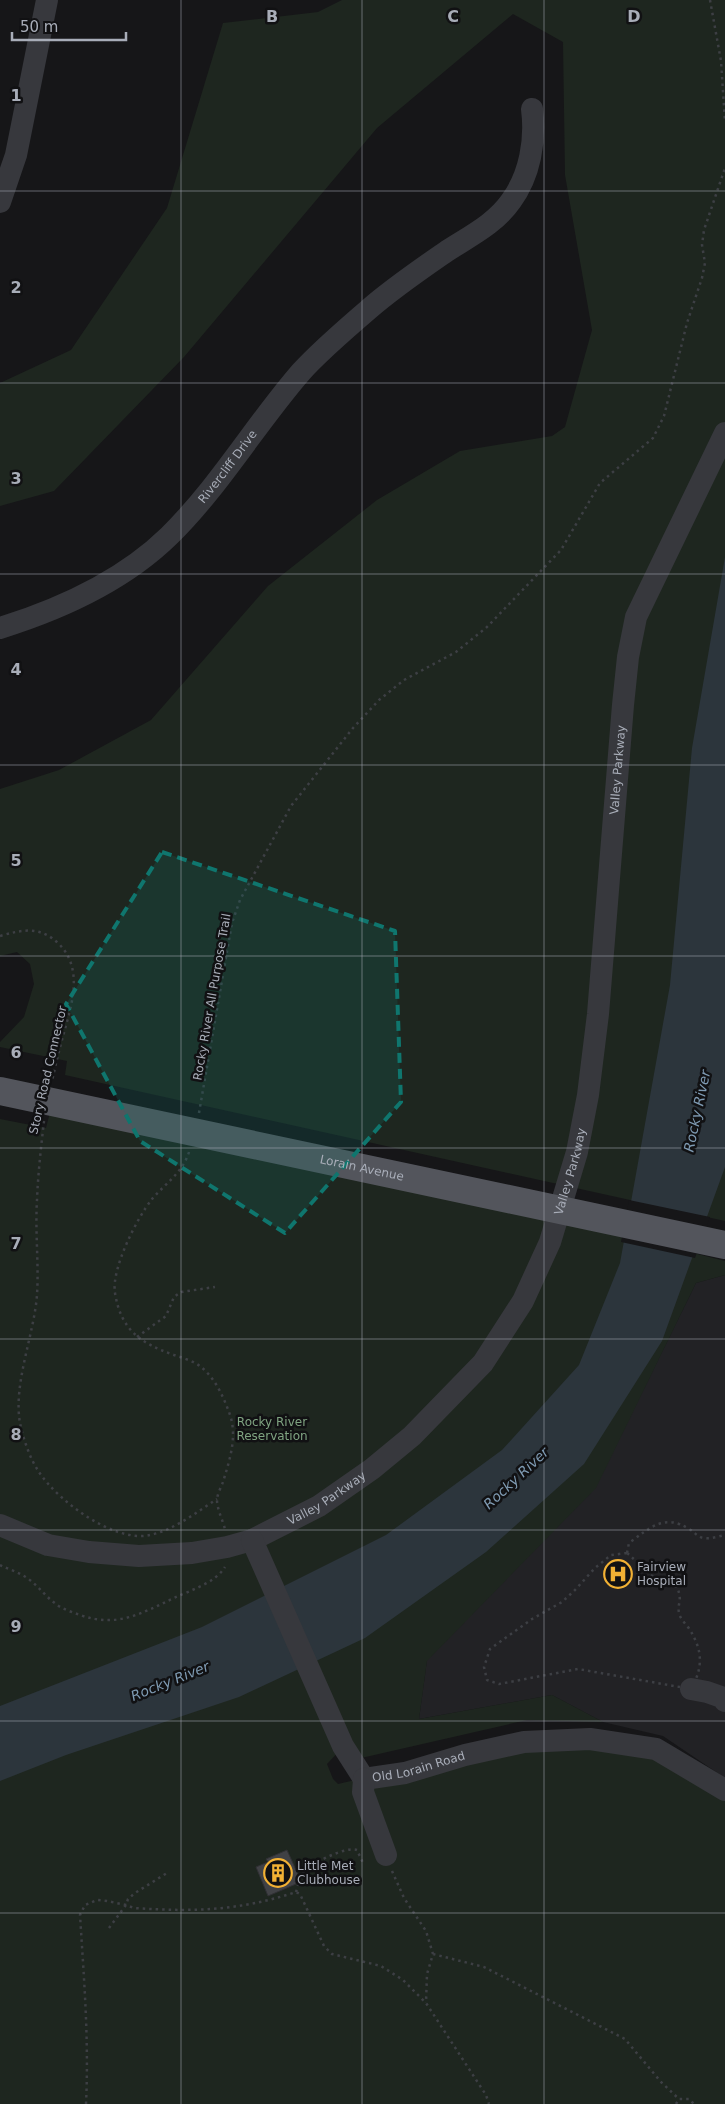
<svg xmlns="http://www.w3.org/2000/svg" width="725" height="2104" font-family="'DejaVu Sans',sans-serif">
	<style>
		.built { fill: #222225 }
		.green { fill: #1e261f }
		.water { fill: #2c353c }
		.pier { fill: #161618 }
		.building { fill: #404145; stroke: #303034 }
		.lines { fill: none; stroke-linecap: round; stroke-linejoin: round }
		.path { stroke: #3d3f44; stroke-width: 2.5; stroke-dasharray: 2.5 4; stroke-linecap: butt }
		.minor { stroke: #37383d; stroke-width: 22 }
		.major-bridge { stroke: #53555c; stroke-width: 28 }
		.marked { fill: #0f766e; fill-opacity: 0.2; stroke: #0f766e; stroke-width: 4; stroke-dasharray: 10 6; stroke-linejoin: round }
		.grid { fill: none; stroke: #a8adb8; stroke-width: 1; stroke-opacity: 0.55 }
		.labels { text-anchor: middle; stroke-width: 5; stroke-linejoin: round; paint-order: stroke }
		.street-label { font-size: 12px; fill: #a8adb8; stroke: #111113 }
		.park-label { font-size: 12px; fill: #7fa381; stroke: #111113 }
		.poi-label { font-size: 12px; fill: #a8adb8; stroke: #111113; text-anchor: start }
		.water-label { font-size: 14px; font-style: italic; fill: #7f9bb3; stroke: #111113 }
		.grid-label { font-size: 16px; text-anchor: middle; font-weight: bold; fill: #a8adb8; stroke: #111113; stroke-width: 5; stroke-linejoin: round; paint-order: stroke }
	</style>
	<rect width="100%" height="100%" fill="#161618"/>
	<path class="built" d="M725,1275V1778L663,1736L603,1722L552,1695L419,1719L427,1660L595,1488L696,1283Z"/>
	<path class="green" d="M342,0H725V1221L65,1075L67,1061L0,1047V1042L24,1017L34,984L30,964L17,952L0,956V789L59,770L151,720L268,586L377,500L460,451L552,436L565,427L592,330L565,175L563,42L513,14L377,128L184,357L54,491L0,506V383L71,350L167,208L223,23L318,12Z
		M55,1093L725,1261V1275L696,1283L596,1488L427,1661L419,1719L552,1695L603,1722L527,1720L348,1761L342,1748L327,1764L333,1779L338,1784L529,1740L658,1745L725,1795V2104H0V1119L46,1128Z"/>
	<path class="water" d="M725,557V1167L662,1341L584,1464L486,1552L365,1638L239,1697L66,1755L0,1781V1706L202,1627L386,1535L502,1450L579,1365L620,1263L670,985L692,748Z"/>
	<path class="pier" d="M629,1200L710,1217L695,1258L621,1242Z"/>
	<path class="building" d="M287,1850L300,1879L295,1881L296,1884L268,1896L256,1867L268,1862L266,1859Z"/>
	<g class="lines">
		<path class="path" d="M710,0L721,61L725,122
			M0,936C24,929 41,926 60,945C85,972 70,1009 62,1040C58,1054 55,1068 52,1081
			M199,1113L232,923L240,900L291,806L353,728L379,700L404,680L456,652L487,627L561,550L600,483L653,438L664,416L687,323L702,278L705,263L702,245L704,230L725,168
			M44,1121C41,1147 38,1174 37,1200C35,1232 39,1264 37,1295C34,1335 13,1384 20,1423C23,1438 30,1459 39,1472C58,1501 114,1543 150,1535C174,1530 197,1512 217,1499
			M189,1152C183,1172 165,1184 152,1199C137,1218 111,1269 115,1293C121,1330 140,1343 174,1355C183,1358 194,1361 201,1367C215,1378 223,1396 229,1412C238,1435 230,1459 223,1482C221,1487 217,1495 217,1500C217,1509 223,1521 225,1529
			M137,1337L166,1316L174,1297L181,1292L215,1287
			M627,1553C647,1570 649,1579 677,1587C683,1601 677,1603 679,1613C680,1619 687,1625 690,1630C703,1651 703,1668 691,1689L578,1669L499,1684L487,1680L484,1667L490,1649L532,1619L562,1602L575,1590L595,1568L611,1555Z
			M627,1553L629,1543C650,1528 664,1513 689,1529C695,1532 698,1538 705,1538C712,1539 719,1536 725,1535
			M0,1565C10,1570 22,1573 31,1581C40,1588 46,1597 56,1604C62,1609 72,1612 80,1615C117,1628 140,1614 174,1598C191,1590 215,1583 225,1567
			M392,1871L404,1898L426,1931L433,1954L427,1974L426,2003
			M296,1892C298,1885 300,1875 306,1870C314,1862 347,1846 357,1850L363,1863
			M109,1928L126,1905L128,1899L135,1893L167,1873
			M433,1954L484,1967L625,2039L661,2082L679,2099
			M86,2104C89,2041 84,1979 80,1915L85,1905L97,1900L107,1901L126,1905L134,1908C192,1912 239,1911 296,1892L300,1894L324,1946L332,1954L381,1966L403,1980L426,2003L486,2095L489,2104
			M676,2104L679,2099H689L694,2104"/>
		<g class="minor">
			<path d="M0,202L16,155L47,0"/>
			<path id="s1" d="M0,628C61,609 123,581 169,536C219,487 255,425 301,372C319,352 348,327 369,309C393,288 421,269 447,251C470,236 495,224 511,201C530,175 536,140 532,109"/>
			<path id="s2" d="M0,1525L48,1545L89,1552L139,1556L192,1553L227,1547L252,1540L319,1506L372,1469L412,1436L483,1363L523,1301L550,1242L577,1152L588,1095L598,1014L623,705L628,657L636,617L725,433"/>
			<path d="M252,1540L343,1746L364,1779"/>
			<path d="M691,1689L707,1692L724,1698L725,1701"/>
			<path id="s3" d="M364,1779L405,1773L465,1755L524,1742L590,1739L656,1749L725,1790"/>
			<path d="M364,1779L363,1792L386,1855"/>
		</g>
		<path class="major-bridge" id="s4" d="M0,1091L725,1245"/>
	</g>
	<path class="marked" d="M162,852L395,931L401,1102L285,1233L140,1141L66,1004Z"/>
	<path class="grid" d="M181,0V2104M362,0V2104M544,0V2104M0,191H725M0,383H725M0,574H725M0,765H725M0,956H725M0,1148H725M0,1339H725M0,1530H725M0,1721H725M0,1913H725"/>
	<defs>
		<symbol id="hospital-ring" viewBox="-11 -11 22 22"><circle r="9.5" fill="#111113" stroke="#f2b134" stroke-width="1.5"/><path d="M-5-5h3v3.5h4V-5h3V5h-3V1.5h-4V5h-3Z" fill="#f2b134"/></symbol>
		<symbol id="building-ring" viewBox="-11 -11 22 22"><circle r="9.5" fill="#111113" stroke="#f2b134" stroke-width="1.5"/><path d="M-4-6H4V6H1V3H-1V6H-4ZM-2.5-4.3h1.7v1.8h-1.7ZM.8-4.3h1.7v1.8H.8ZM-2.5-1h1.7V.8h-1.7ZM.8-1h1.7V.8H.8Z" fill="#f2b134"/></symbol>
	</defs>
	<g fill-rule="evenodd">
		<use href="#hospital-ring" x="602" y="1558" width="32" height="32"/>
		<use href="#building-ring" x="262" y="1857" width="32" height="32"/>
	</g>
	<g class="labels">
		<g class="street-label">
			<text dy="4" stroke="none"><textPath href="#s1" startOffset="285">Rivercliff Drive</textPath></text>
			<text dy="4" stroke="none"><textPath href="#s2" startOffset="1169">Valley Parkway</textPath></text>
			<text transform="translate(212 997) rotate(-80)" y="4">Rocky River All Purpose Trail</text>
			<text transform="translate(48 1070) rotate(-77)" y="4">Story Road Connector</text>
			<text dy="4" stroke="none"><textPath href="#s4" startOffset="370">Lorain Avenue</textPath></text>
			<text dy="4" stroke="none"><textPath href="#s2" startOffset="764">Valley Parkway</textPath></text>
			<text dy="4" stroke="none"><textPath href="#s2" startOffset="344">Valley Parkway</textPath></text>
			<text dy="4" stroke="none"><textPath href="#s3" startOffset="56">Old Lorain Road</textPath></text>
		</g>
		<g class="park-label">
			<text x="272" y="1426">Rocky River<tspan x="272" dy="14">Reservation</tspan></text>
		</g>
		<g class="poi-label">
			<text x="637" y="1571">Fairview<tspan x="637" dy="14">Hospital</tspan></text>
			<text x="297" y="1870">Little Met<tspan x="297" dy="14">Clubhouse</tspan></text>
		</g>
		<g class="water-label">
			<text transform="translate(697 1111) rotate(-78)" y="5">Rocky River</text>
			<text transform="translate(516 1478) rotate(-43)" y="5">Rocky River</text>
			<text transform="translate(170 1681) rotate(-22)" y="5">Rocky River</text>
		</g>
	</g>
	<g class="grid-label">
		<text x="272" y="22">B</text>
		<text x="453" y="22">C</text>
		<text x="634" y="22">D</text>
		<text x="16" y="101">1</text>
		<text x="16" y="293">2</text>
		<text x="16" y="484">3</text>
		<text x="16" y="675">4</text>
		<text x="16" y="866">5</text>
		<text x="16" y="1058">6</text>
		<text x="16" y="1249">7</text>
		<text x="16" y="1440">8</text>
		<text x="16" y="1632">9</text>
	</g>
	<path d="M12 32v8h114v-8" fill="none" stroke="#a8adb8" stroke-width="2.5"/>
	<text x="20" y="32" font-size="15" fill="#a8adb8" stroke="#111113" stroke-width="4" paint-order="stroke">50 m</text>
</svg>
